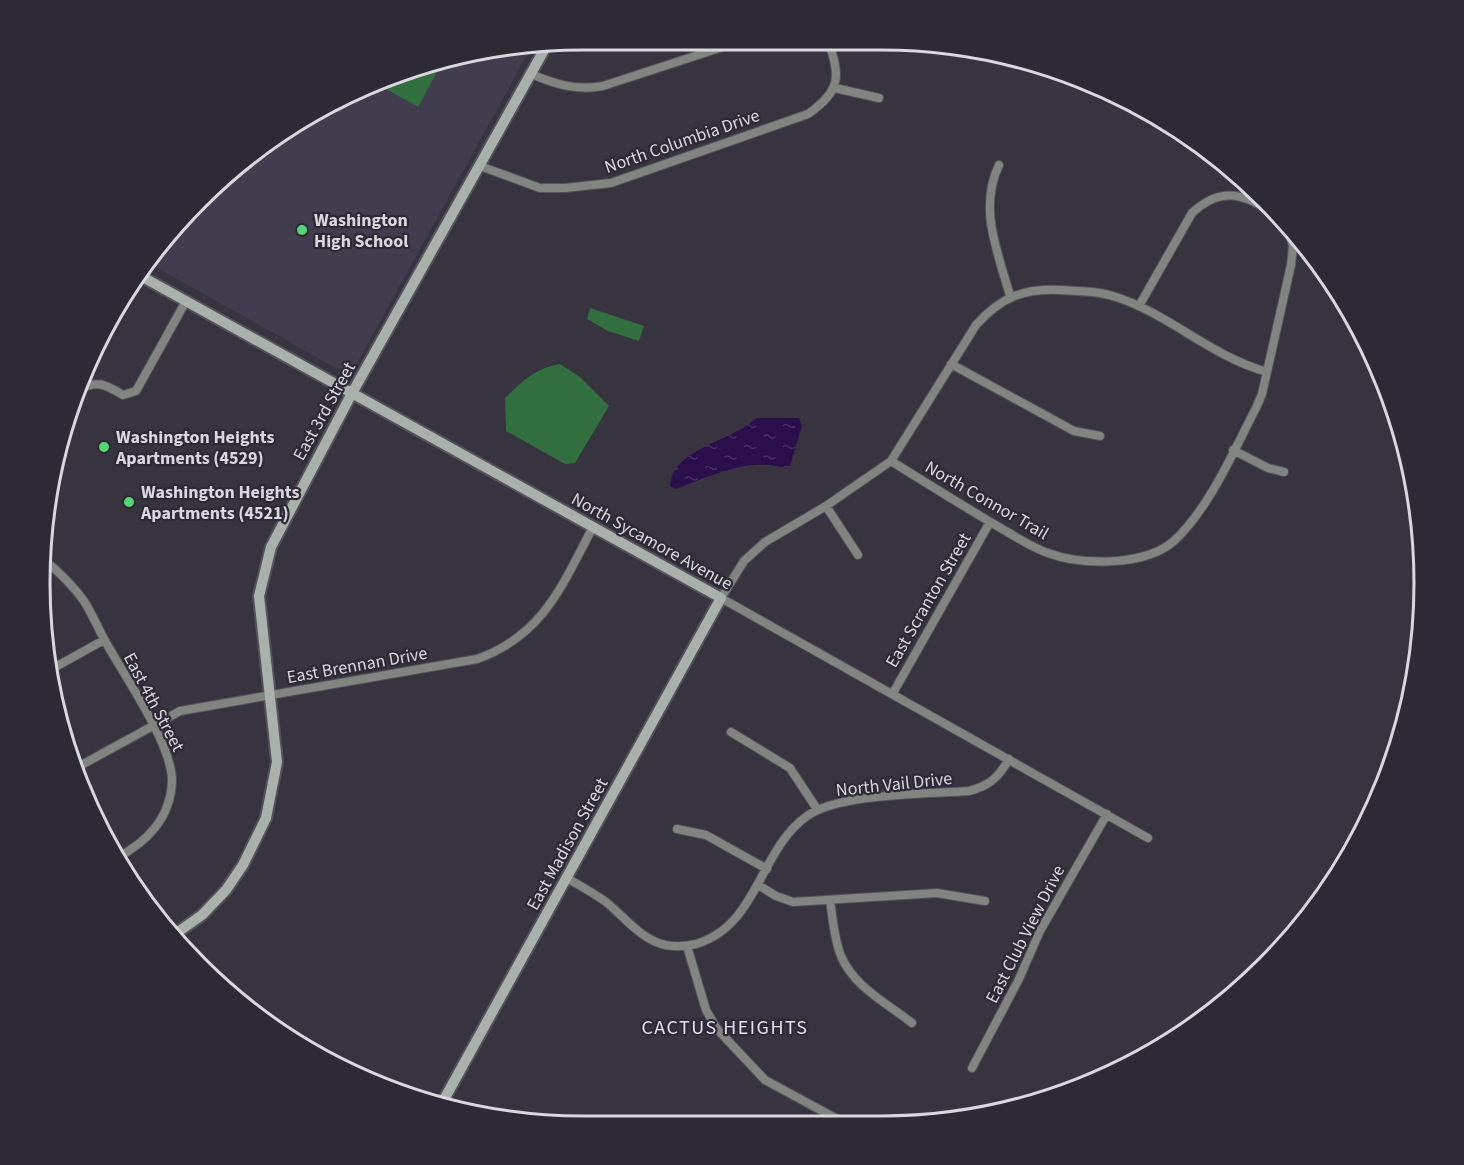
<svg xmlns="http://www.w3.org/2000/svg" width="1464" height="1165" font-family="'Source Sans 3',sans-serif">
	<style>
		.built { fill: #413c4e }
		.industrial { fill: url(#industrial-furrows) }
		.green { fill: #326f3f }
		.water { fill: url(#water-ripples) }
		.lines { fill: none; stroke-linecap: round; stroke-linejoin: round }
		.street-casing { stroke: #54515c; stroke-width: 10 }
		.secondary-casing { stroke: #54515c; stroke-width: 14 }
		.street { stroke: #808580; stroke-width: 8 }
		.secondary { stroke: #a9b2aa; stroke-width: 10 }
		.poi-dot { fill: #53d673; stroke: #2d2935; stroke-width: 2 }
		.labels { text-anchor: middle; stroke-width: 4.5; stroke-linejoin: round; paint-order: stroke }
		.street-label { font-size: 18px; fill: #dad8df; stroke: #2d2935 }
		.poi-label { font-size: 18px; font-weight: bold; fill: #dad8df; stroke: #2d2935; text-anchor: start }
		.neighbourhood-label { font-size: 20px; letter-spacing: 1.5px; fill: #e5e0f0; stroke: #2d2935 }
		.rim { fill: none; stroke: #dad8df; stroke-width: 3 }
	</style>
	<defs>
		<pattern id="industrial-furrows" width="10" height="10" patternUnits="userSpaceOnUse" patternTransform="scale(1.5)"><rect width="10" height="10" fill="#413c4e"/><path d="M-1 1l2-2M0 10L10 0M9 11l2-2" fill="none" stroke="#5c5767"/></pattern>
		<pattern id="water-ripples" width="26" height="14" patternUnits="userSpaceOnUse" patternTransform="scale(1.5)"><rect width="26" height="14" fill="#2b0e4c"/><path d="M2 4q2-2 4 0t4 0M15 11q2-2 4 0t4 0" fill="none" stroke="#493065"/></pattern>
	</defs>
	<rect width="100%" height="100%" fill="#37333f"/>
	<path class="built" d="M532,46L350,376L149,263L198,198L311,112L442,57Z"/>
	<path class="industrial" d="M1395,405L1396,408L1410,469L1403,463Z"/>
	<path class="green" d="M445,57L418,107L379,85L381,83Z
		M590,308L644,326L639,341L608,331L587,319Z
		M560,364L580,377L609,406L575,463L565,464L506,431L505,398C522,381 536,368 560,364Z"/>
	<path class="water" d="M756,418H799L802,426L790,466L785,468C749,457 710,476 676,489L670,486C673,447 733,442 756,418Z"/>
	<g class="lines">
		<defs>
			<path id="street" d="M531,74C555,84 576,91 603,86L744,40
				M835,88L879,98
				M999,165C978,209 998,252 1010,296
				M480,166L540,188H565L611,183L808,114C842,90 840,76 828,40
				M1139,306L1192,213C1219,188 1241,192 1270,211
				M951,364L1074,431L1100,436
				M79,390C97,379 106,385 123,395L136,391L186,301
				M1233,450L1268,468L1284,472
				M891,461C928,484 966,508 1004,530C1018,538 1033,548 1048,553C1083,566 1147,566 1175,540C1210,507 1234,450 1256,408L1262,394L1291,265L1293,246L1290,235
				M826,506L858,555
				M42,558C58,571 72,584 84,601C93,615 99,631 108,646C126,678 173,746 172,782C170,819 147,842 115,859
				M50,670L104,640
				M893,693L990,522
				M731,732L790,768L817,809
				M76,768L180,711L477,659C544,635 562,585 593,527
				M677,829L706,835L767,869
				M1148,838L721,598L744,561L765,542L826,506L891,461L976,325C1001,297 1024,288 1061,290C1079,291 1098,291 1116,297C1169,314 1212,357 1267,372
				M567,878C580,886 594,893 606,902C622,915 637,934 656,942C668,947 683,947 696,944C758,926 759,850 807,816C839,793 928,794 969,791C989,786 999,777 1009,759
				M758,885L776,896L793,902L937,893L985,901
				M830,901C833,919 834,939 841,956C853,986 888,1004 912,1023
				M687,946L706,1010L717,1029L765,1080L839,1120
				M972,1068L1019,979L1040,931L1107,814"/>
			<path id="secondary" d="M139,275L721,598L441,1105
				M171,937L202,915L226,890L243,865L266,818L277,762L259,596L271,547L351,395L548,43"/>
		</defs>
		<use href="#street" class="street-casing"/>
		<use href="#secondary" class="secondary-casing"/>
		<use href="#street" class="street"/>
		<use href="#secondary" class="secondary"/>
	</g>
	<g class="poi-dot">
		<circle cx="302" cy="230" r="6"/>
		<circle cx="104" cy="447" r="6"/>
		<circle cx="129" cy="502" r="6"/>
	</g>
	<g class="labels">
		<g class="street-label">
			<text transform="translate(682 141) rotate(-19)" y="6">North Columbia Drive</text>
			<text transform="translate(324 411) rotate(-61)" y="6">East 3rd Street</text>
			<text transform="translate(987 500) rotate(30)" y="6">North Connor Trail</text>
			<text transform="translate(652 541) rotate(29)" y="6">North Sycamore Avenue</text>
			<text transform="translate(928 600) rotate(-60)" y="6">East Scranton Street</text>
			<text transform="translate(357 665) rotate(-10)" y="6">East Brennan Drive</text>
			<text transform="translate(154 702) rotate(62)" y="6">East 4th Street</text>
			<text transform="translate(894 784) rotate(-6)" y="6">North Vail Drive</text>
			<text transform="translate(567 844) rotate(-61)" y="6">East Madison Street</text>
			<text transform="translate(1025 934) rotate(-63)" y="6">East Club View Drive</text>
		</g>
		<g class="poi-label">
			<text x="314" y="226">Washington<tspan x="314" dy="21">High School</tspan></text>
			<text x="116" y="443">Washington Heights<tspan x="116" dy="21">Apartments (4529)</tspan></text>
			<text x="141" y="498">Washington Heights<tspan x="141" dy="21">Apartments (4521)</tspan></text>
		</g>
		<g class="neighbourhood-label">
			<text x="725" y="1034">CACTUS HEIGHTS</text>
		</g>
	</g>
	<path d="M0 0H1464V1165H0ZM583 50H881A533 533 0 0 1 1414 583V583A533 533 0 0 1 881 1116H583A533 533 0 0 1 50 583V583A533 533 0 0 1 583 50Z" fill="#2d2935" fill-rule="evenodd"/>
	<path class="rim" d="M583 50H881A533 533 0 0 1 1414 583V583A533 533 0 0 1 881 1116H583A533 533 0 0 1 50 583V583A533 533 0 0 1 583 50Z"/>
</svg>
